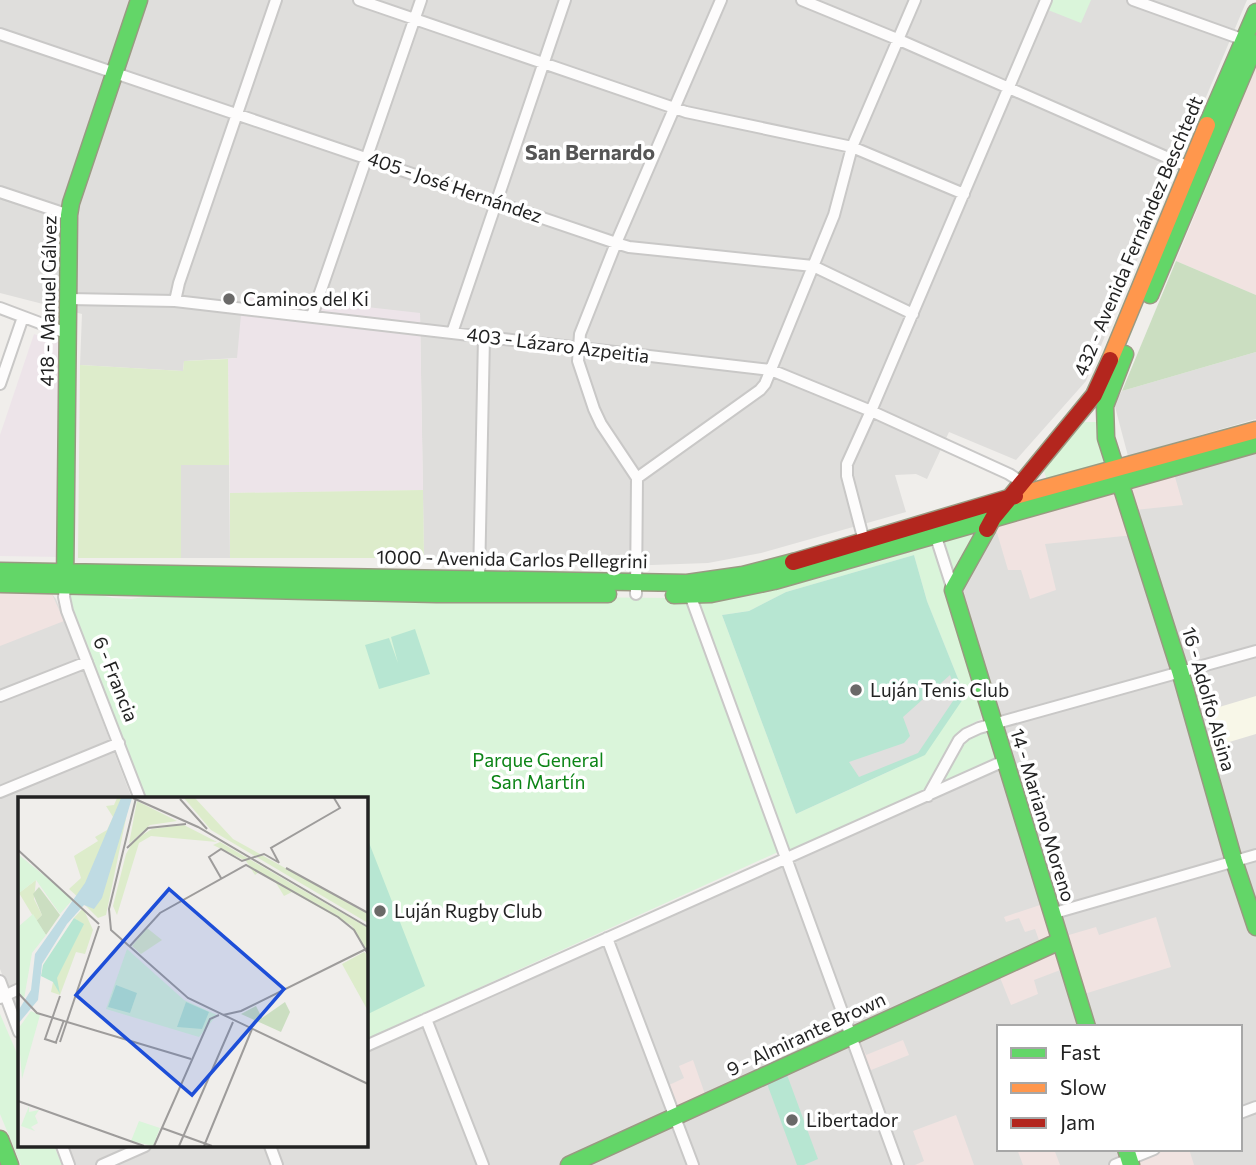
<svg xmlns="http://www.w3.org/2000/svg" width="1256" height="1165" font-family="Commissioner,sans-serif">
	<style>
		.residential { fill: #dfdedc; fill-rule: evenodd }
		.commercial { fill: #f1e3e1 }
		.industrial { fill: #ede4e9 }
		.education { fill: #f8f7e8 }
		.grass { fill: #ddeccb }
		.forest { fill: #cbdec1 }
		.park { fill: #daf5da; fill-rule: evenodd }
		.pitch { fill: #b7e6d2 }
		.parking { fill: #e0dfde }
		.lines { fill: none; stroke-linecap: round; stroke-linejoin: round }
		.street-casing { stroke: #c9c8c7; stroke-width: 14 }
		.fast-casing { stroke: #999a82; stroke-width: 19 }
		.slow-casing { stroke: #999a82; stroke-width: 19 }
		.jam-casing { stroke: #999a82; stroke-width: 19 }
		.street { stroke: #fdfcfc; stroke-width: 10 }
		.fast { stroke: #63d668; stroke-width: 16 }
		.slow { stroke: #ff974d; stroke-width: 16 }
		.jam { stroke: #b3261e; stroke-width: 16 }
		.poi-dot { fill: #6a6968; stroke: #fff; stroke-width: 2.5 }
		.labels { text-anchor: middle; stroke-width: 7; stroke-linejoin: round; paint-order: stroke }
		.street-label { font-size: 19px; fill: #222; stroke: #fff }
		.poi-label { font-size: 19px; fill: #222; stroke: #fff; text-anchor: start }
		.park-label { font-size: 19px; fill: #0c8416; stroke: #fff }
		.neighbourhood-label { font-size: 21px; font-weight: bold; fill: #555; stroke: #fff }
		.inset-road { fill: none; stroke: #9e9c9b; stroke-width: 2 }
		.view { fill: #1d4ed8; fill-opacity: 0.15; stroke: #1d4ed8; stroke-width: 3.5 }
		.inset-edge { fill: none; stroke: #222; stroke-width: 3.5 }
	</style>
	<rect width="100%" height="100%" fill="#f0eeeb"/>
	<path class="residential" d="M0,0H1247L1086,381L1016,460L949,432L927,479L916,474L895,475L906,512L761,553L708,563L624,566L424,558L420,313L237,358L184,361L183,371L80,365L82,314L0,293Z
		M1256,352V419L1128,456L1114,403L1122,391Z
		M1256,446V1165H75L67,1146H366V1051L1009,761L959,592L996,523ZM999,1027H1240V1149H999Z
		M181,465H229L230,558H181Z
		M0,588L52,594L56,599L132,799H19V1019L0,969Z"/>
	<path class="commercial" d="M1256,67V295L1176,261Z
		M1173,470L1183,505L1135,510L1130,488Z
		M1116,490L1134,535L1045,544L1056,590L1030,599L1021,570H1008L995,526Z
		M0,588L52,594L64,621L0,646Z
		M1043,904L1052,937L1041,946L1035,929L1025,932L1019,918L1006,922L1004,917Z
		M1156,917L1171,967L1081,995L1062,937L1096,927L1099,935Z
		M1050,951L1055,953L1063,969L1034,980L1038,994L1011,1005L999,975Z
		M859,1038L866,1055L903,1040L909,1055L866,1072L857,1040Z
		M693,1060L706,1097L676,1108L667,1086L684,1078L679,1066Z
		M956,1115L974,1165H915L924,1161L913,1131Z
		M1017,1149H1054L1060,1165H1023Z
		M1168,1149H1189L1194,1165H1135L1139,1161Z"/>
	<path class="industrial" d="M243,293L420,313L423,490L230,493L228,359L237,358Z
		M34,334L62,343L61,557L0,556V435Z"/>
	<path class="education" d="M1256,696V734L1216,746L1206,711Z"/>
	<path class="grass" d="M228,359L229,465H181V558H78L80,365L183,371L184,361Z
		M423,490L424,558H230V493Z"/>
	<path class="forest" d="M1176,261L1256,295V352L1122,391Z"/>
	<path class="park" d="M1052,0H1091L1081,23L1048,10Z
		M1084,422H1096L1104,463L1047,480L1044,471Z
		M979,528L953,575L942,537Z
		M934,544L939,555L982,715L981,719L962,729L954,737L929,786L923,793L794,851L786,848L697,603L838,569L871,564ZM914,555L927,601L965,696L899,767L796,814L722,615L749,611L786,592Z
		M66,593L95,594L113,598L131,599L163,594L677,598L683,600L687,605L778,852L366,1039V799H142L65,595Z
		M986,729L996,755L992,762L941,784L940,780L964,739Z
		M0,1014L19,1058V1146H54L62,1165H21L0,1114Z"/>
	<path class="pitch" d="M914,555L927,601L965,696L925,755L796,814L722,615L749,611L786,592Z
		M415,629L430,674L379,689L365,645L389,638L398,663L391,637Z
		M366,835L425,986L366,1015Z
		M786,1072L818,1159L804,1165H797L766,1081Z"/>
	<path class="parking" d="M950,675L957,695L918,753L859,777L849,762L904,743L910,736L903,717Z"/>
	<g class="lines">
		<defs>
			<path id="street" d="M359,0L686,112L852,147L964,194
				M802,0L897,39L1189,167
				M1133,0L1250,42
				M0,34L616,243L629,247L813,266L913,314
				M0,192L69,215
				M69,299L175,301L771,370L871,411L1009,474L1023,483
				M175,301L179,283L276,0
				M0,308L69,334
				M312,316L421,0
				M452,333L565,0
				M0,384L23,317
				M637,478L760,390L765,384L834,215L852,147L915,0
				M935,534L953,590
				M864,541L847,476V464L871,411L1046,0
				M479,579L484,337
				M65,586L64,597L67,611L140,799
				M689,592L898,1165
				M636,594L637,478L601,424L594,409L578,361L580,334L616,243L721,0
				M0,696L87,662
				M0,792L119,743
				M928,796L959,740L966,734L979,728L1256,651
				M1051,914L1256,855
				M607,938L693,1165
				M0,981L19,1032
				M0,998L19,989
				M426,1019L483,1165
				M366,1046L1004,761
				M1240,1113L1256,1107
				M62,1146L69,1165
				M270,1146L277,1165
				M102,1165L145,1146
				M1115,1165L1154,1149"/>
			<path id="fast" d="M1207,125L1256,12
				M1150,295L1256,43
				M1125,354L1105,406L1106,438L1180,671L1234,861L1256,927
				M987,529L953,590L1087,1027
				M0,571L687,583L743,575L793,562
				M0,584L437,594H608
				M65,585L69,215L71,203L139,0
				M674,595L711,594L774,581L1256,444
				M0,1139L10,1165
				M1126,1149L1131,1165
				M569,1165L1060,941"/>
			<path id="slow" d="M1110,360L1207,125
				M1015,496L1256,430"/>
			<path id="jam" d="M987,529L993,518L1094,395L1110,360
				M793,562L1015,496"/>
		</defs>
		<use href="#street" class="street-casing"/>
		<use href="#fast" class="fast-casing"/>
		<use href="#slow" class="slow-casing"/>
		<use href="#jam" class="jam-casing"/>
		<use href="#street" class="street"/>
		<use href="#fast" class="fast"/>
		<use href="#slow" class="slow"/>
		<use href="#jam" class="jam"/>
	</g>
	<g class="poi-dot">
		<circle cx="229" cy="299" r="7"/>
		<circle cx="856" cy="690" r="7"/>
		<circle cx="380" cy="911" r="7"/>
		<circle cx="792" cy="1120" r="7"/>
	</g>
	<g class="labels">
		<g class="street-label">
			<text transform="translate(455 187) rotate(19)" y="7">405 - José Hernández</text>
			<text transform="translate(1138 236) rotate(-67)" y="7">432 - Avenida Fernández Beschtedt</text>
			<text transform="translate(48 301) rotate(-89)" y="7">418 - Manuel Gálvez</text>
			<text transform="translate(558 345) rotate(7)" y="7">403 - Lázaro Azpeitia</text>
			<text transform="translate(512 559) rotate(1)" y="7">1000 - Avenida Carlos Pellegrini</text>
			<text transform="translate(116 679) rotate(68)" y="7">6 - Francia</text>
			<text transform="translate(1209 699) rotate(74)" y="7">16 - Adolfo Alsina</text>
			<text transform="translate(1043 815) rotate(73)" y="7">14 - Mariano Moreno</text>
			<text transform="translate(806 1034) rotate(-25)" y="7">9 - Almirante Brown</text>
		</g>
		<g class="poi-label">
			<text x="243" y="306">Caminos del Ki</text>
			<text x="870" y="697">Luján Tenis Club</text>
			<text x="394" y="918">Luján Rugby Club</text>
			<text x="806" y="1127">Libertador</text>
		</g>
		<g class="park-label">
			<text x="538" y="767">Parque General<tspan x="538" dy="22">San Martín</tspan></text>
		</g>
		<g class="neighbourhood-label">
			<text x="590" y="160">San Bernardo</text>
		</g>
	</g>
	<g transform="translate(18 797)">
		<rect width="350" height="350" fill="#f0eeeb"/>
		<path d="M99,1H106L61,101L51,92L63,81L56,59L80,44L77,40L89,33L95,20L88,9L96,8ZM166,1H177L215,42L350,117V126L193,33ZM112,2L88,118L80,121L67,108L74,102ZM119,4L159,24L132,28L111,47ZM166,28L199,45L133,39L121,46L99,118L95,109L108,57L116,43L134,32ZM202,45L350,131V156L334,129L274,95L266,99L258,86L241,75L237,78L228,64L195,48ZM18,83L16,102L24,118L18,124L1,96ZM65,111L75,133L67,157L58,155L42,198L33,195L35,185L65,127L56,121ZM129,131L144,143L123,157L114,149ZM346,155L350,158V214L324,167Z" fill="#ddeccb"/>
		<path d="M21,90L42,118L28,138L18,124L24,118L15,97ZM267,205L272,215L263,235L223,217L238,209L244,221Z" fill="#cbdec1"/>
		<path d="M1,58L55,102L42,117L18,83L1,96ZM15,117L28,138L14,156L6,202L0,193V130ZM109,152L166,203L199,218L181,240L88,212ZM13,214L22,218L4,282L0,232ZM11,309V315L21,313L17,319L20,326L13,330L17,334L3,329ZM121,324L142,331L135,349L113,344Z" fill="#daf5da"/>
		<path d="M56,121L66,127L39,181L42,197L35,185L23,179L25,168ZM98,188L119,196L112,216L90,210ZM168,205L191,215L184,232L159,230Z" fill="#b7e6d2"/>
		<path d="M103,1H114L84,101L76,112L66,108L49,127L24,167L20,203L0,227V214L13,193L17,157L67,86Z" fill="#bfdbe3"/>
		<path class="inset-road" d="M115,1L180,30L350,130M118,1L91,112L93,133L170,201L350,287M162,2L189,32M109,51L130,31L168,27M0,53L81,127M261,66L253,51L322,11L316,1M268,71L350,116M203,81L191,60L203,52L224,64L246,57L260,65M111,150L142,116L228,68L320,120L336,133L350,157M0,196L19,216L173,262M205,218L223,214L350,151M38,245L46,223M42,245L81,129M39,246L27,242L42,199M0,304L126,349M144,331L194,349M136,349L192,222L201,218M161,349L215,225M186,349L234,232"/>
		<path class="view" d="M151,92L266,192L174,298L58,198Z"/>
		<rect width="350" height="350" class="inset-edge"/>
	</g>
	<rect x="997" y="1025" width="245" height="126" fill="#ffffff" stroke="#a7a7a7" stroke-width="2"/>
	<rect x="1011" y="1048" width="35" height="10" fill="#63d668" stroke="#a7a7a7" stroke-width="2"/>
	<text x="1060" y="1060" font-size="21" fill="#222222">Fast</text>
	<rect x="1011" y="1083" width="35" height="10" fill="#ff974d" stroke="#a7a7a7" stroke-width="2"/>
	<text x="1060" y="1095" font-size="21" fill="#222222">Slow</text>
	<rect x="1011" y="1118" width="35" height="10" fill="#b3261e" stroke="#a7a7a7" stroke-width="2"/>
	<text x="1060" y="1130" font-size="21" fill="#222222">Jam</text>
</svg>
